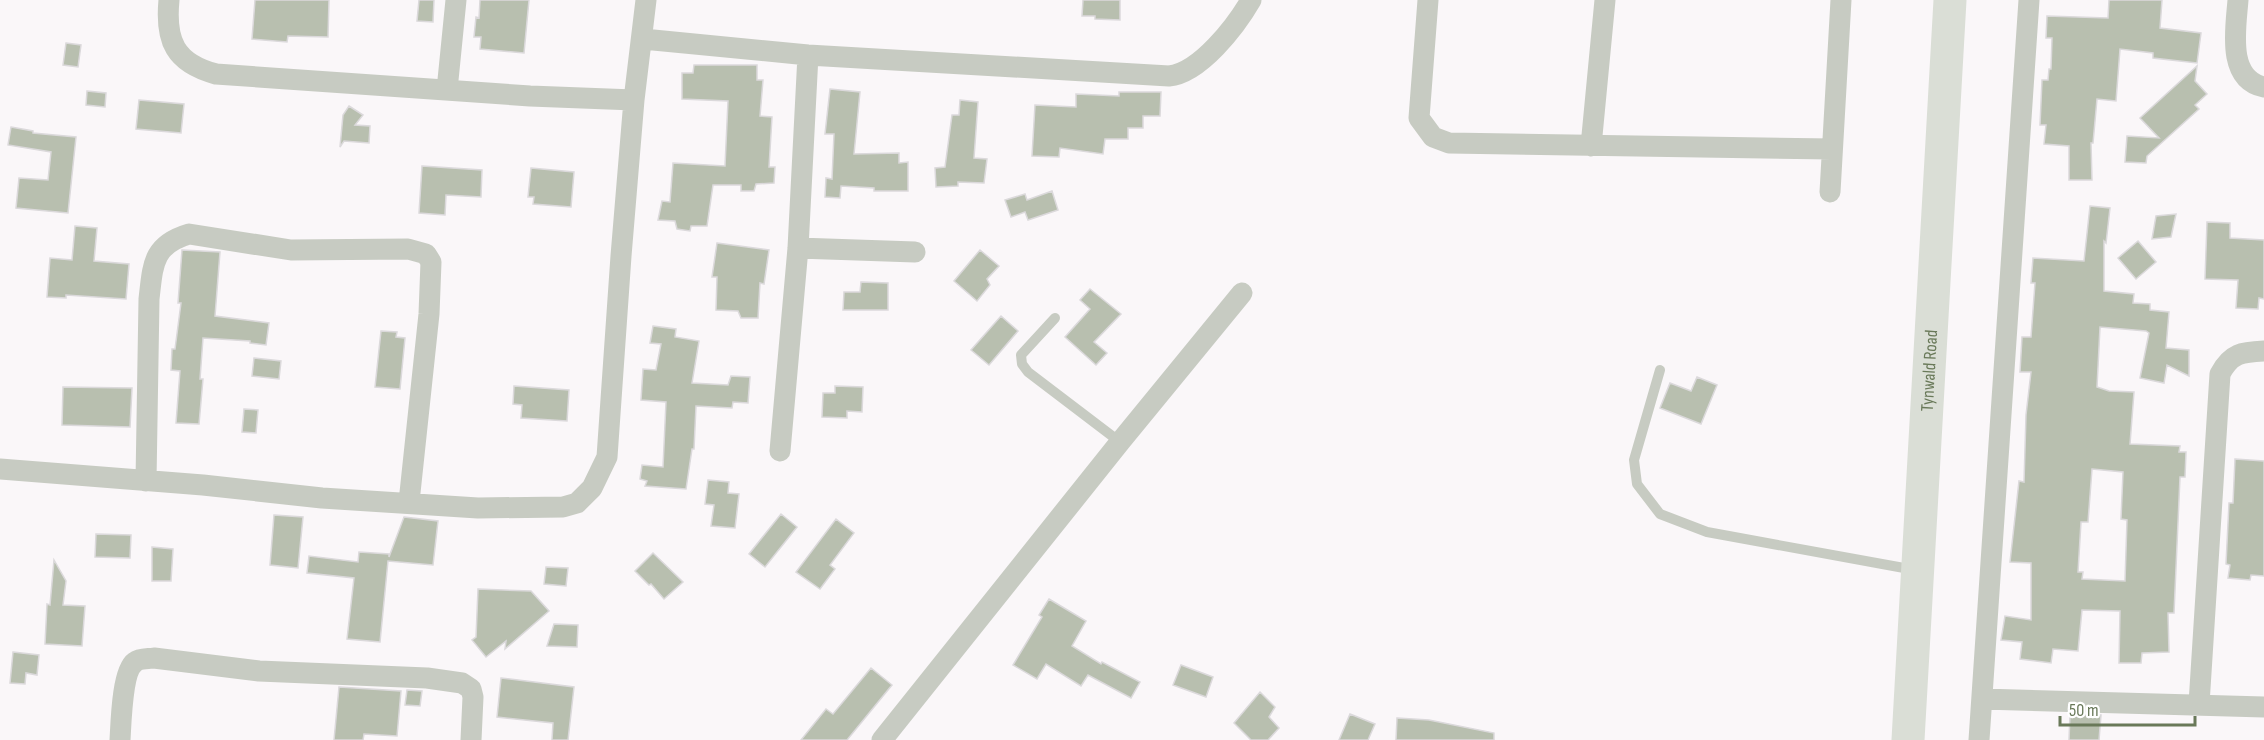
<svg xmlns="http://www.w3.org/2000/svg" width="2264" height="740" font-family="'Sofia Sans Condensed',sans-serif">
	<style>
		.building { fill: #b8bfaf; stroke: #dbd9db; stroke-width: 1.5; fill-rule: evenodd }
		.lines { fill: none; stroke-linecap: round; stroke-linejoin: round }
		.lane { stroke: #c7cbc2; stroke-width: 10 }
		.street { stroke: #c7cbc2; stroke-width: 21 }
		.primary { stroke: #daded6; stroke-width: 33 }
		.labels { text-anchor: middle; stroke-width: 6; stroke-linejoin: round; paint-order: stroke }
		.street-label { font-size: 18px; fill: #697959; stroke: #fff }
	</style>
	<rect width="100%" height="100%" fill="#faf7f9"/>
	<path class="building" d="M255,0H329L328,37L288,36L287,42L252,39Z
		M419,0H434L433,22L417,21Z
		M480,0H529L524,53L480,49L481,37H474L476,17L479,18Z
		M1083,0H1120V20L1095,19V16H1082Z
		M2109,0H2162L2160,28L2201,33L2197,63L2153,58V53L2120,49L2116,101L2097,99L2093,143H2091L2092,180H2069V146L2044,144L2046,125H2040L2042,80H2048L2049,69H2051L2052,38H2046L2047,16L2108,18Z
		M66,43L81,45L78,67L63,65Z
		M694,65H757V80H763L760,116L772,117L769,167H775L774,183L756,184L754,191H741V185H713L707,226H691L690,231L677,229L675,221L658,220L662,201L670,202L673,163L725,166L728,101L682,99V73H693Z
		M2197,66L2195,81L2207,94L2195,105L2199,109L2147,156L2146,163L2125,162L2127,136L2159,138L2140,118Z
		M830,89L860,92L854,154L899,153V163L908,162V191H874V188L841,186L840,198L825,197L826,178L832,179L834,134H825Z
		M87,91L106,93L105,107L86,105Z
		M1119,92H1161L1160,116H1143V128H1128V139H1105L1103,154L1060,148L1059,157L1032,156L1035,105L1076,107V94L1119,96Z
		M139,100L184,104L181,133L136,129Z
		M960,100L978,102L974,158L987,159L984,183L958,182V186L936,187L935,168L945,167L952,115H959Z
		M349,106L363,115L355,125L370,126L369,143L344,141L340,147L343,115Z
		M11,127L33,131V133L76,137L68,213L16,208L19,178L48,180L51,152L8,145Z
		M422,166L482,170L481,197L446,195L445,215L419,213Z
		M531,168L574,172L571,207L533,204L534,197H528Z
		M1052,191L1058,210L1028,220L1025,212L1011,217L1005,200L1025,194L1027,200Z
		M2090,206L2110,208L2106,243L2104,241V291L2134,294L2133,303L2150,304V310L2169,312L2166,348L2189,350V376L2167,365L2164,383L2140,378L2149,333L2146,331L2100,327L2097,387L2109,391L2134,392L2130,444L2180,446L2179,452H2186L2185,477H2180L2174,613H2168L2169,652L2142,653L2141,663H2119L2120,611L2082,610L2078,651L2053,649L2051,663L2020,659L2022,642L2001,640L2005,616L2031,620V563L2010,562L2019,481L2024,482L2026,415L2031,372H2020L2022,337H2031L2035,283H2031L2033,258L2084,261ZM2092,469L2123,472L2121,519L2127,520L2125,581L2082,579L2083,572H2078L2081,522H2088Z
		M2176,214L2171,237L2152,239L2156,216Z
		M2207,222L2230,223V238L2264,240V299L2259,298L2258,309L2236,308L2238,280L2205,279Z
		M75,226L97,228L94,261L129,264L126,299L66,295V298L47,297L50,258L72,260Z
		M2138,241L2156,262L2136,279L2118,258Z
		M717,243L769,250L764,284L760,283L758,318H741L738,311L716,310L717,277H712Z
		M182,250L220,252L215,316L269,323L266,345L250,343V341L203,338L200,379H203L199,424L176,423L180,371L171,370L172,349H175L181,303H178Z
		M980,250L999,266L987,279L990,285L977,301L954,281Z
		M861,282L888,283V310H843L844,292H860Z
		M1090,289L1121,314L1094,342L1107,353L1096,365L1065,337L1090,309L1080,300Z
		M1001,316L1018,331L989,365L971,350Z
		M653,326L676,329L675,337L699,341L692,383L728,385L731,376L750,377L748,403L733,402L732,408L696,406L694,449H692L686,489L645,486L647,481L640,479L642,465L663,467L666,402L641,400L643,369L656,370L661,344L650,343Z
		M381,331L397,332L396,337L405,338L400,389L375,387Z
		M254,358L281,361L279,379L252,376Z
		M1697,377L1717,385L1701,424L1660,408L1670,383L1691,391Z
		M514,386L569,390L567,421L521,418L522,405L513,404Z
		M835,386L863,387L862,412L847,411V418L822,417L823,393H835Z
		M63,387L132,388L130,427L62,425Z
		M244,409L258,410L256,433L242,432Z
		M2235,459L2264,461V576L2251,575L2250,580L2228,578L2230,565L2226,564L2229,503H2233Z
		M708,480L729,482L728,493L739,494L735,528L711,526L714,505L705,504Z
		M781,514L797,527L765,567L749,554Z
		M274,515L303,517L298,568L270,565Z
		M404,517L438,521L433,565L388,561L380,642L347,639L354,578L307,573L309,556L358,562L359,552L389,554V557Z
		M836,519L854,533L830,565L835,569L820,589L796,572Z
		M96,534L131,535L130,558L95,557Z
		M152,547L173,549L171,581H152Z
		M653,553L683,582L664,599L651,584L649,585L635,571Z
		M54,560L66,581L63,605L85,606L82,646L45,644L47,604L50,605Z
		M546,567L568,568L566,586L544,584Z
		M478,589L531,591L549,611L505,649L506,641L486,657L472,640L476,637Z
		M1049,599L1086,621L1072,646L1101,664L1102,662L1140,682L1131,698L1088,675L1081,686L1046,664L1037,679L1013,665L1042,617L1039,615Z
		M554,624L578,625L577,647L547,646Z
		M13,652L39,655L37,675L26,673L25,684L10,683Z
		M1181,665L1213,677L1206,697L1173,685Z
		M871,668L892,685L847,740H801L826,709L833,714Z
		M501,678L574,687L568,740H552L553,723L497,717Z
		M339,687L401,691L397,736L364,734L363,740H334Z
		M407,690L422,691L420,706L405,705Z
		M1260,692L1275,707L1269,717L1279,728L1268,740H1251L1234,723Z
		M1350,714L1375,724L1368,740H1339Z
		M2070,714L2101,715L2099,740H2069Z
		M1397,718L1429,720L1494,733V740H1396Z"/>
	<g class="lines">
		<path class="lane" d="M1055,318L1021,355L1022,364L1028,372L1120,442
			M1660,370L1634,460L1637,484L1660,514L1707,532L1915,570"/>
		<path class="street" d="M169,0C165,41 175,63 216,74L530,96L634,100
			M1428,0L1419,118L1433,137L1449,143L1832,149
			M2238,0C2236,27 2226,79 2264,87
			M643,39L808,55L1169,76C1200,73 1236,26 1251,0
			M447,90L456,0
			M1591,146L1605,0
			M1830,192L1841,0
			M798,248L915,252
			M780,451L798,248L808,55
			M0,469L203,485L322,498L478,508L563,507L577,503L592,488L607,457L621,256L634,100L646,0
			M146,481L149,299C153,265 152,245 189,234L291,250L408,249L426,254L431,262L429,314L409,502
			M1982,699L2264,707
			M2199,704L2220,374C2231,353 2242,352 2264,351
			M120,740C121,724 122,671 135,662C140,658 148,659 154,658L259,671L427,678L462,683L471,689L473,697L471,740
			M882,740L1120,442L1242,293
			M1979,740L2029,0"/>
		<path class="primary" id="s1" d="M1908,740L1950,0"/>
	</g>
	<g class="labels">
		<g class="street-label">
			<text dy="6" stroke="none"><textPath href="#s1" startOffset="370">Tynwald Road</textPath></text>
		</g>
	</g>
	<path d="M2060 716v9h135v-9" fill="none" stroke="#697959" stroke-width="3"/>
	<text x="2069" y="716" font-size="18" fill="#697959" stroke="#ffffff" stroke-width="4.5" paint-order="stroke">50 m</text>
</svg>
